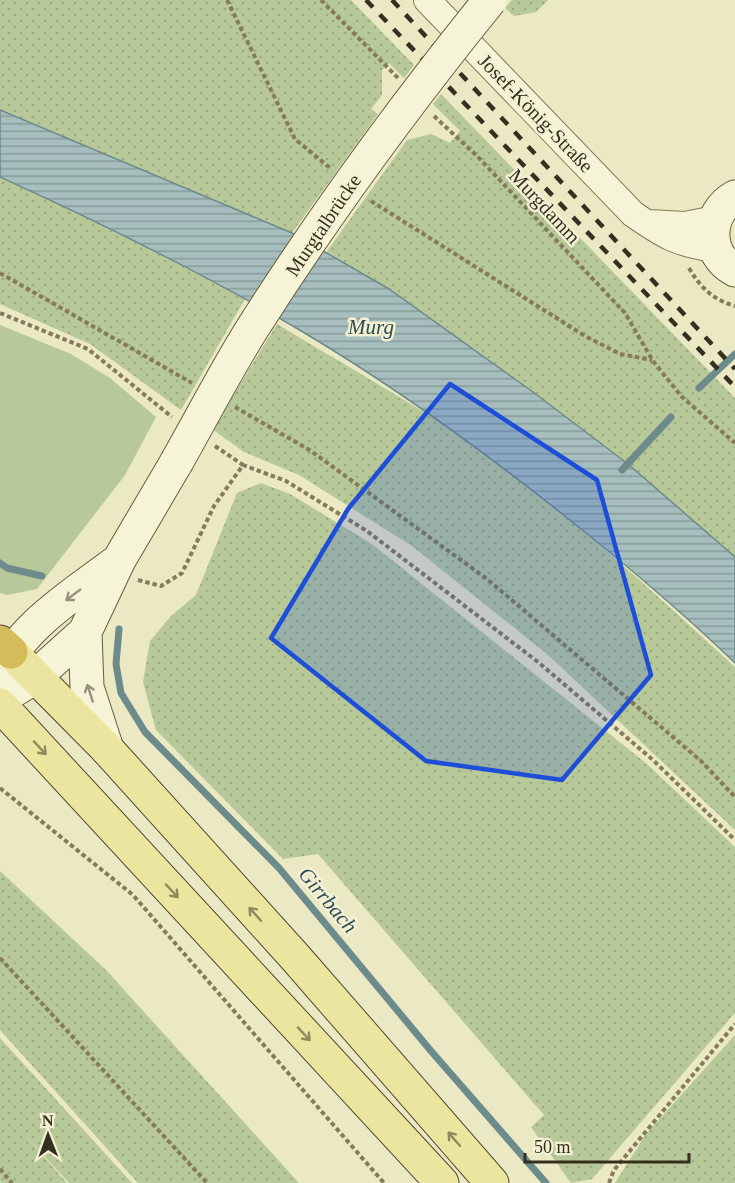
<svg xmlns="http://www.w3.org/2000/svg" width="735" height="1183" font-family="Georgia,serif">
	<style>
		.grass { fill: url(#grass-dots) }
		.garden { fill: #b7c899 }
		.water { fill: url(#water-rules); stroke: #6d8b8b; stroke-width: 1.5 }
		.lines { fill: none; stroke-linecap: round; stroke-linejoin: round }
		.stream { stroke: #6d8b8b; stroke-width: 7 }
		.street-casing { stroke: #847b5c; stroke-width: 28 }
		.secondary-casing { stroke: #665c3f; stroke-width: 35 }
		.primary-casing { stroke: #524830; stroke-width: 35 }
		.highway-casing { stroke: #524830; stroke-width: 35 }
		.path { stroke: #847b5c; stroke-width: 4; stroke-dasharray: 4.5 3; stroke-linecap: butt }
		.street { stroke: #f6f4d7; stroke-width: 26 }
		.secondary { stroke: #f6f4d7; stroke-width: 33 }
		.primary { stroke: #ebe69f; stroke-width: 33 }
		.highway { stroke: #d4bc5b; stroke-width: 33 }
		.rail { stroke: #352f1f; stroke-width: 4.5; stroke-dasharray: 10 10; stroke-linecap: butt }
		.secondary-bridge-casing { stroke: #665c3f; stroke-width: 35; stroke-linecap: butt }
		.secondary-bridge { stroke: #f6f4d7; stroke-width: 33 }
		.oneway { stroke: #96927b }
		.oneway2 { stroke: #908a5f }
		.marked { fill: #1d4ed8; fill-opacity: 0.2; stroke: #1d4ed8; stroke-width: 4.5; stroke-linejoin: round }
		.labels { text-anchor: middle; stroke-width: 5; stroke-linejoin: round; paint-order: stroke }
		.street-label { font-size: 20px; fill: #352f1f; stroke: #f3f1d3 }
		.water-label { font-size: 21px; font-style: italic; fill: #2f4d54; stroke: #f3f1d3 }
	</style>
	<defs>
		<pattern id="grass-dots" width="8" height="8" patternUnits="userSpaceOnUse" patternTransform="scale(1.5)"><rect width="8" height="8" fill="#b7c899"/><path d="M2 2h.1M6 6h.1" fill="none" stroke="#9eac83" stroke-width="1.8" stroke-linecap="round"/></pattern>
		<pattern id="water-rules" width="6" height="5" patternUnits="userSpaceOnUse" patternTransform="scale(1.5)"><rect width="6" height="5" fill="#a6bebd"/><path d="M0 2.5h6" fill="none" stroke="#889b99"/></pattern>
	</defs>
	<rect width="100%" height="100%" fill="#ebe8c4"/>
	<path class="grass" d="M0,0H351L414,65L404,78L389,63L382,70V95L371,109L378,114L292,233L0,110Z
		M512,0H548L536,12L514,16L505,8Z
		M441,94L735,398V557L628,464L533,392L389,289L325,254L407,140L431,134L450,143L460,131L433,104Z
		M0,177L94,220L245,299L181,410L90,344L0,304Z
		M277,324C331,357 387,388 441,423C547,493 641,581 735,667V830L547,654L412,546L299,475L244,452L212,429Z
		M261,483L290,494L372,544L647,764L735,847V1013L592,1179L571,1183L531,1127L544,1115L318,854L283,859L156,730L143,682L150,641L171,616L196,595L237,493Z
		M0,871L106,970L299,1183H138L0,1030Z
		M735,1035V1183H615L646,1134Z
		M0,1038L132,1183H69L23,1133L67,1183H0Z"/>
	<path class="garden" d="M0,325L71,354L110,378L156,417L125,475L37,589L7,595L0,593Z"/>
	<path class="water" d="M0,110L292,233L389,289L533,392L628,464L735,557V663C678,608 618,558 556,509C475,445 392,385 303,332C205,274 103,224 0,177Z"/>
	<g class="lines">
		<path class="stream" d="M699,388L735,354
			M622,470L671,417
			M0,563L7,568L42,576
			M119,629L116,664L121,693L145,732L279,868L431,1051L546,1183"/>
		<defs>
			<path id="street" d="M427,0L633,214C665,236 675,243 715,249
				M649,223L685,225L715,219"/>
			<path id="secondary" d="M735,197C706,213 705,255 735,270
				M85,632L87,687L107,749
				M0,681C10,633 77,592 114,564
				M0,699L35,677L85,632L119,560L176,463"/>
			<path id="primary" d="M11,652L107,749L295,957L492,1183
				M0,705L442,1183"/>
			<path id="highway" d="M0,642L11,652"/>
		</defs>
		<use href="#street" class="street-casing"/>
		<use href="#secondary" class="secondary-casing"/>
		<use href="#primary" class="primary-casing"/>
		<use href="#highway" class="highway-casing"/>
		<path class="path" d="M227,0L295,139L330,168
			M321,0L398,78
			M434,116L478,157L625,313L653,361L682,397L735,443
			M371,201L585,336L620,354L652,360
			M689,268C700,287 713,300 735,306
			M0,273L192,383
			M0,313L88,349L172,417
			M235,407L311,451L487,579L701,761L735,797
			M215,446L243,465
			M138,580L161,586L182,573L214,506L243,465L286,481L367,531L538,662L653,760L735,840
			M0,788L133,895L384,1183
			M0,958L207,1183
			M0,1169L12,1183
			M609,1183L614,1170L735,1024"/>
		<use href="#street" class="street"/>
		<use href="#secondary" class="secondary"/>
		<use href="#primary" class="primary"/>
		<use href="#highway" class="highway"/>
		<path class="rail" d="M366,0L735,387
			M392,0L735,369"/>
		<defs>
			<path id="secondary-bridge" d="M176,463C201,419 225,372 252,329C325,214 405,105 490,0"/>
		</defs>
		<use href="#secondary-bridge" class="secondary-bridge-casing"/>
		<use href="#secondary-bridge" class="secondary-bridge"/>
	</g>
	<defs><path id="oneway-shaft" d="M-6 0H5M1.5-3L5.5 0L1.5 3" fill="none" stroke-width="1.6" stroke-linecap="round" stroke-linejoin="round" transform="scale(1.5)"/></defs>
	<g class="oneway">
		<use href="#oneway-shaft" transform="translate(73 595) rotate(143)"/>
		<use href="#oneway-shaft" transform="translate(90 693) rotate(-108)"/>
	</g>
	<g class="oneway2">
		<use href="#oneway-shaft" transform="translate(40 748) rotate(47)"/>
		<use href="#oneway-shaft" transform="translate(172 891) rotate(47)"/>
		<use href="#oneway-shaft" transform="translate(255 914) rotate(-132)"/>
		<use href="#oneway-shaft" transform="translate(304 1034) rotate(47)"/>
		<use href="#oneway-shaft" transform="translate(454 1139) rotate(-131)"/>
	</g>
	<path class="marked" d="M450,384L597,480L651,675L562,780L426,761L271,638L348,509Z"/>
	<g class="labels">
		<g class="street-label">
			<text transform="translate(536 113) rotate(46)" y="7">Josef-König-Straße</text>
			<text transform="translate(545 206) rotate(47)" y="7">Murgdamm</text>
			<text transform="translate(323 225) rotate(-56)" y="7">Murgtalbrücke</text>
		</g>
		<g class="water-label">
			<text x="371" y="334">Murg</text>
			<text transform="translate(328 900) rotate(50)" y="7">Girrbach</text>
		</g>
	</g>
	<g transform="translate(48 1135) rotate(359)" stroke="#f3f1d3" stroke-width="4.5" paint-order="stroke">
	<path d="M0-4.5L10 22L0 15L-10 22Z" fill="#352f1f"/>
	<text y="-9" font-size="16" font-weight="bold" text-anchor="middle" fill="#352f1f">N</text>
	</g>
	<path d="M525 1153v9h164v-9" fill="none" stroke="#352f1f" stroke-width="3"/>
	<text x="534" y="1153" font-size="18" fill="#352f1f" stroke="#f3f1d3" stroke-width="4.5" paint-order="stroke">50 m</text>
</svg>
